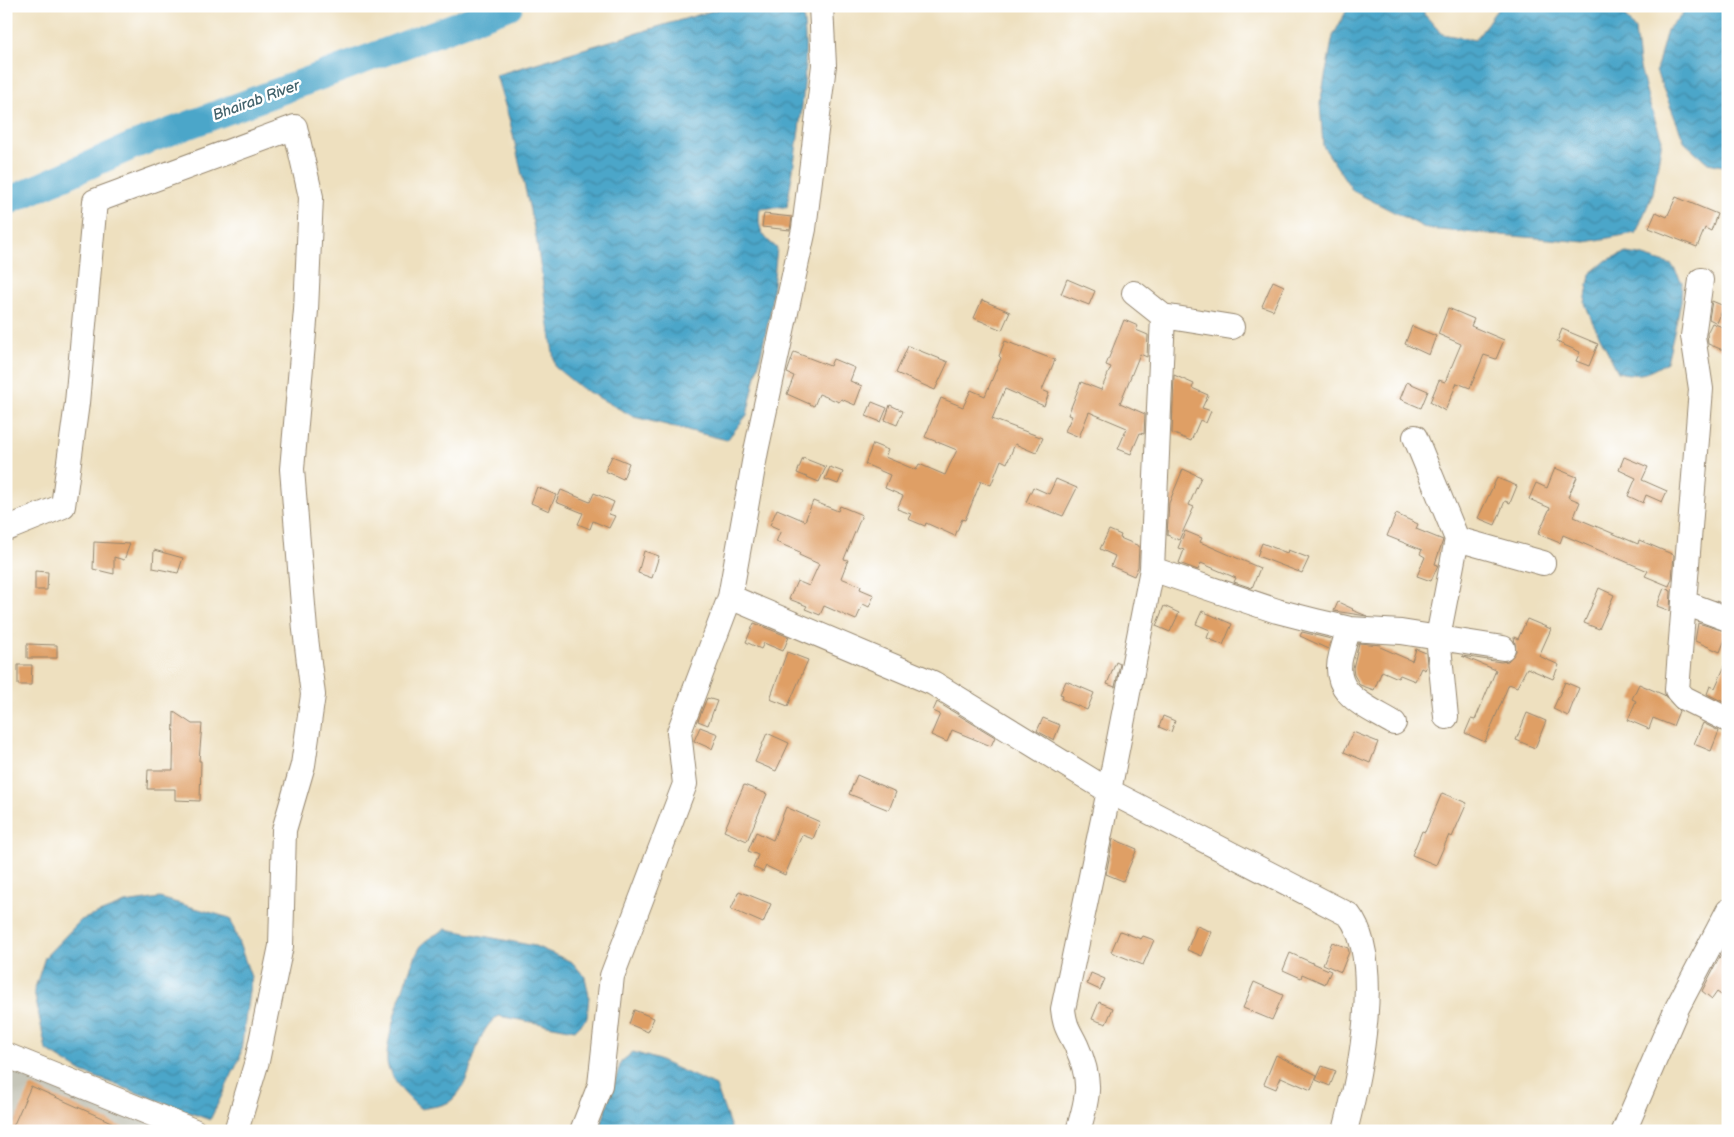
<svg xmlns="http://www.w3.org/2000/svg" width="1734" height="1137" font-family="'Balsamiq Sans',sans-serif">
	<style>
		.industrial { fill: #c5c5b8 }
		.water { fill: url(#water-waves); stroke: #436874 }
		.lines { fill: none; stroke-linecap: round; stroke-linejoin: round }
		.river { stroke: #4ba6c9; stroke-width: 28 }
		.building { fill: #df9f65 }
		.minor-casing { stroke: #94856e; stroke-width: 26 }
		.minor { stroke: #fff; stroke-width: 24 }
		.labels { text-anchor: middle; stroke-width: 5; stroke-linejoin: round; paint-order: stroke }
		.water-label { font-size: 15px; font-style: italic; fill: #42626b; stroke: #fff }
	</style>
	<defs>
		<pattern id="water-waves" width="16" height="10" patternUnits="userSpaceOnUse" patternTransform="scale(1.25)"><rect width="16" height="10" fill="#4ba6c9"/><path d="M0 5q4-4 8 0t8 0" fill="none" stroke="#4087a3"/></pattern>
	</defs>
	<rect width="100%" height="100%" fill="#fff"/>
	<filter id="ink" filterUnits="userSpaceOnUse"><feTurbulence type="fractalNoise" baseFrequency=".02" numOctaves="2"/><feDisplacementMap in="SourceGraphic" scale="10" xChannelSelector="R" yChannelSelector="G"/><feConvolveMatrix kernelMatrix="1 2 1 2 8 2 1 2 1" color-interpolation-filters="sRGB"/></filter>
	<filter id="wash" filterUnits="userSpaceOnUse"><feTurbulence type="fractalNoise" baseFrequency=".0096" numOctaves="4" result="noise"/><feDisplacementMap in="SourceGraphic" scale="20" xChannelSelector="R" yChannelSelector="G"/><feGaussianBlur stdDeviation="1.12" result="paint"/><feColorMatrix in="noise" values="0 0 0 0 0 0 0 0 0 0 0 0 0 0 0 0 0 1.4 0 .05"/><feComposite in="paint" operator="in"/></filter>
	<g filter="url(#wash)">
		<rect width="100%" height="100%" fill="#eee0bf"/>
		<path class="industrial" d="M6,1061L172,1131H131L31,1086L21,1107L75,1131H29L12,1123L6,1131Z"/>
		<path class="water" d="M728,6H802C812,72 797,141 787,207L760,209C757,229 762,236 777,248L770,314L747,415L727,440L634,417L581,388L555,367L536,237L510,122L496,75Z
			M1349,6H1424V14L1442,34L1475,40C1485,29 1490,16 1501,6H1618L1635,30L1639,63L1649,102L1662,140L1653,193L1636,233L1586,242L1427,229L1353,191L1323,146L1320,103L1333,36Z
			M1689,6H1728V167L1708,163L1685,143L1656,71L1667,30Z
			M1626,253L1640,255L1672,265L1682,282L1681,302L1667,362C1647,374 1641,377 1618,372L1592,321L1585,303L1590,274L1607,260Z
			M160,898L230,918L251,977L240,1058L210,1120L82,1072L46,1050L34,991L45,957L81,920L125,903Z
			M446,929L535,946L572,962L585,977L589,996L587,1018L575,1030L498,1016C470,1036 477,1078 452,1100C445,1106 430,1107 421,1109C407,1097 395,1085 388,1067C381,1048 409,964 421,946C425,939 439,933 446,929Z
			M633,1052L656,1059L716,1086L732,1131H599L621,1062Z"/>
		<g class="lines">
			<path class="river" d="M6,202L132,146L509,6"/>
		</g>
		<g id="blocks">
			<path class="building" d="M1676,197L1717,214L1711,231L1705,228L1697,247L1649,228L1656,212L1667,217Z
				M764,214L792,217L790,230L762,227Z
				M1067,279L1095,291L1089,305L1061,294Z
				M1273,281L1284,286L1273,310L1262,306Z
				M982,300L1010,312L1002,330L974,318Z
				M1712,301L1724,306L1717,323L1709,319Z
				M1448,308L1474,319L1471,326L1504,340L1496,359L1484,355L1470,388L1457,383L1445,411L1430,402L1439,380L1445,382L1461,344L1438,334Z
				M1124,320L1138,326L1136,330L1148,335L1147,357L1140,354L1120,403L1145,414L1144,434L1140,433L1131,454L1118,449L1127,428L1089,412L1079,437L1065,431L1072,416L1068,415L1081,382L1101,390L1111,367L1106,365Z
				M1712,323L1728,329V352L1708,344L1707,333Z
				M1412,326L1436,336L1429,355L1405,344Z
				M1562,329L1598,344L1589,366L1576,361L1580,352L1557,342Z
				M1005,341L1055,360L1042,390L1049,393L1044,406L1005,389L992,419L1043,438L1036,453L1015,444L1007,463L1001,460L991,485L981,481L965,520L962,519L955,536L926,523L925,526L908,519L911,514L897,509L903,496L885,488L890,475L865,464L873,444L888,450L885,457L916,470L919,464L945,475L957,450L925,437L941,398L963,407L971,390L985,396L1001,358L999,356Z
				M908,346L948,362L935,390L896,373Z
				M794,352L830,366L833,359L855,368L850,381L862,386L855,405L841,399L839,402L819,394L814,406L787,394L794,376L787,373Z
				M1174,375L1194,384L1192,388L1208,395L1202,408L1211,411L1206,423L1200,420L1191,441L1172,433Z
				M1407,382L1428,391L1421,408L1400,399Z
				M872,402L887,408L881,422L866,416Z
				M890,405L903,411L897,425L885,420Z
				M612,456L629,463L623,479L605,471Z
				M1624,457L1648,467L1642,480L1667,491L1662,502L1646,495L1643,503L1628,496L1636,478L1619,470Z
				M803,458L826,467L819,482L797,473Z
				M830,467L843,472L838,484L825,479Z
				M1555,468L1577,477L1568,497L1580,502L1574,517L1638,544L1639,540L1674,555L1672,579L1669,586L1645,576L1648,571L1563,535L1560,543L1538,534L1550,508L1529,499L1536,483L1547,488Z
				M1183,469L1201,477L1189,505L1194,507L1179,540L1167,535L1169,503Z
				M1497,478L1517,486L1510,503L1505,501L1495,525L1478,518Z
				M1056,479L1077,488L1063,516L1026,502L1033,487L1049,494Z
				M537,487L556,495L549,511L531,503Z
				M561,490L590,502L594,493L614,502L609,514L615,516L609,528L593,521L590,529L578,524L583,513L556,502Z
				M813,501L838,511L840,506L862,515L844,559L848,560L841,578L861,586L860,589L874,595L869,607L863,604L856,620L824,606L820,615L805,609L807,606L789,599L797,581L809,586L819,564L799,555L800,552L776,542L781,530L770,525L777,509L805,521Z
				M1396,514L1418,524L1416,529L1443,540L1435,564L1438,565L1431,581L1417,576L1425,557L1420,554L1422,550L1387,536Z
				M1109,530L1121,535L1120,538L1139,546L1138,567L1134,576L1111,566L1115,556L1100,549Z
				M1185,531L1202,538L1200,542L1260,568L1252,588L1234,582L1236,578L1201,563L1198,570L1179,563L1184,550L1178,548Z
				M94,542L130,544L124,560L114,557V574L93,569Z
				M1262,543L1287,553L1288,550L1309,558L1302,573L1257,556Z
				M154,550L183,558L178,573L153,568Z
				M644,551L659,556L652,578L638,573Z
				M35,571L48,572L47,590H35Z
				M1599,588L1614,595L1599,629L1584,623Z
				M1664,588L1671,591L1670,611L1657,606Z
				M1338,602L1353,609L1352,610L1367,616L1334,611Z
				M1164,606L1179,613L1170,632L1156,626Z
				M1202,611L1232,624L1223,645L1207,638L1210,630L1196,624Z
				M1527,619L1551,629L1539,656L1559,665L1553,679L1527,668L1517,687L1509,684L1485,742L1465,733L1471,719L1475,720L1496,670L1462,656L1501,662L1508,661L1516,651L1514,637L1518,639Z
				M754,623L789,637L783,651L764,643L761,649L746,642Z
				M1698,623L1728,632L1720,652L1695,641Z
				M1302,632L1331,639L1328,649L1300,636Z
				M1359,643L1381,645L1380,647L1412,661L1416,649L1426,653L1427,665L1425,670L1421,668L1415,681L1400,675L1398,678L1382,671L1374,690L1360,685L1354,675L1353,668Z
				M27,644L57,645V658H27Z
				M787,652L808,660L788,706L770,699Z
				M1728,659V704L1707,694L1710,686L1715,688Z
				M1116,662L1120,664L1115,687L1107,684Z
				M18,665H32L31,685H18Z
				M1066,681L1094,693L1087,710L1061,699L1063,695L1060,694Z
				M1565,682L1579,688L1568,716L1553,709Z
				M1639,684L1664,695L1679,711L1673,726L1653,718L1649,729L1628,720L1636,701L1632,699Z
				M707,698L717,701L708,725L698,721Z
				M937,702L995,737L991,746L952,730L947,742L931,735L940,714L933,711Z
				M174,712L192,724H202L199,761H201L200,801L175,800V789H147L148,770H173Z
				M1527,713L1546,721L1535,748L1516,740Z
				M1163,716L1175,721L1171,732L1159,727Z
				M1043,718L1060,725L1054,740L1037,731Z
				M1703,723L1719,731L1711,751L1694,744Z
				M700,727L718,734L712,749L694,741Z
				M1353,732L1378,742L1370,763L1344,752Z
				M767,733L789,743L776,771L755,762Z
				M857,775L896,792L889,810L849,794Z
				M744,785L767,794L747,841L724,831Z
				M1442,793L1467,803L1452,837L1449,835L1436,865L1412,855L1422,831L1425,832Z
				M786,807L820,822L813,839L802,835L785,875L766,866L763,872L753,867L758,855L748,851L756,832L773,840Z
				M1113,839L1137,849L1123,881L1106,874Z
				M739,891L771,904L763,923L731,909Z
				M1197,926L1212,932L1202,956L1187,950Z
				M1120,931L1141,939L1143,936L1154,940L1143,965L1111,952Z
				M1728,941V1000L1717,992L1712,999L1702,991Z
				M1332,942L1348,948L1349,952L1341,972L1323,964Z
				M1290,953L1331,971L1325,984L1302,974L1301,978L1283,970Z
				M1091,973L1105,979L1100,990L1087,984Z
				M1254,982L1283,995L1272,1020L1243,1008Z
				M1099,1002L1113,1008L1106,1024L1092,1019Z
				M634,1010L654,1018L648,1032L629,1024Z
				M1276,1055L1317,1075L1311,1090L1281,1077L1276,1089L1264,1084Z
				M1322,1066L1336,1071L1330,1086L1316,1080Z
				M31,1086L131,1131H11Z"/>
		</g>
	</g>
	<g filter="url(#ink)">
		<use href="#blocks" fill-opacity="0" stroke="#94856e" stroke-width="1"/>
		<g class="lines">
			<defs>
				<path id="minor" d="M821,6L824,65L804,229L756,451L730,597L933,683L1109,791L1349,915C1384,960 1359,1078 1345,1131
					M1701,280L1693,336L1701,389L1677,690L1684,698L1728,720
					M1134,293L1163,316L1232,327
					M1415,437L1457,539L1543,563
					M6,529L63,506L77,403L95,201L295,127L311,197L306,310L292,469L305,630L313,695L303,765L284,830L281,946L257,1061L236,1131
					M1152,569L1277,611L1316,621L1350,629L1401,632L1503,648
					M1685,603L1728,619
					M1350,629C1345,637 1344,646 1341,655C1330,694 1366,706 1394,723
					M1446,717L1438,637L1457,539
					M6,1055L194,1131
					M582,1131L600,1085L612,976L685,784L679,732L730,597
					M1078,1131C1089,1095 1092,1080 1076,1045C1068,1029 1065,1027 1063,1009L1109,791L1152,569L1163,316
					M1624,1131L1677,1008L1728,911"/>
			</defs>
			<use href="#minor" class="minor-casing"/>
			<use href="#minor" class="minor"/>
		</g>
	</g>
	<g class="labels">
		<g class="water-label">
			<text transform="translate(256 100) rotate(-20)" y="5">Bhairab River</text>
		</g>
	</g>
	<rect width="1734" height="1137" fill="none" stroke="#fff" stroke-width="25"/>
</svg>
